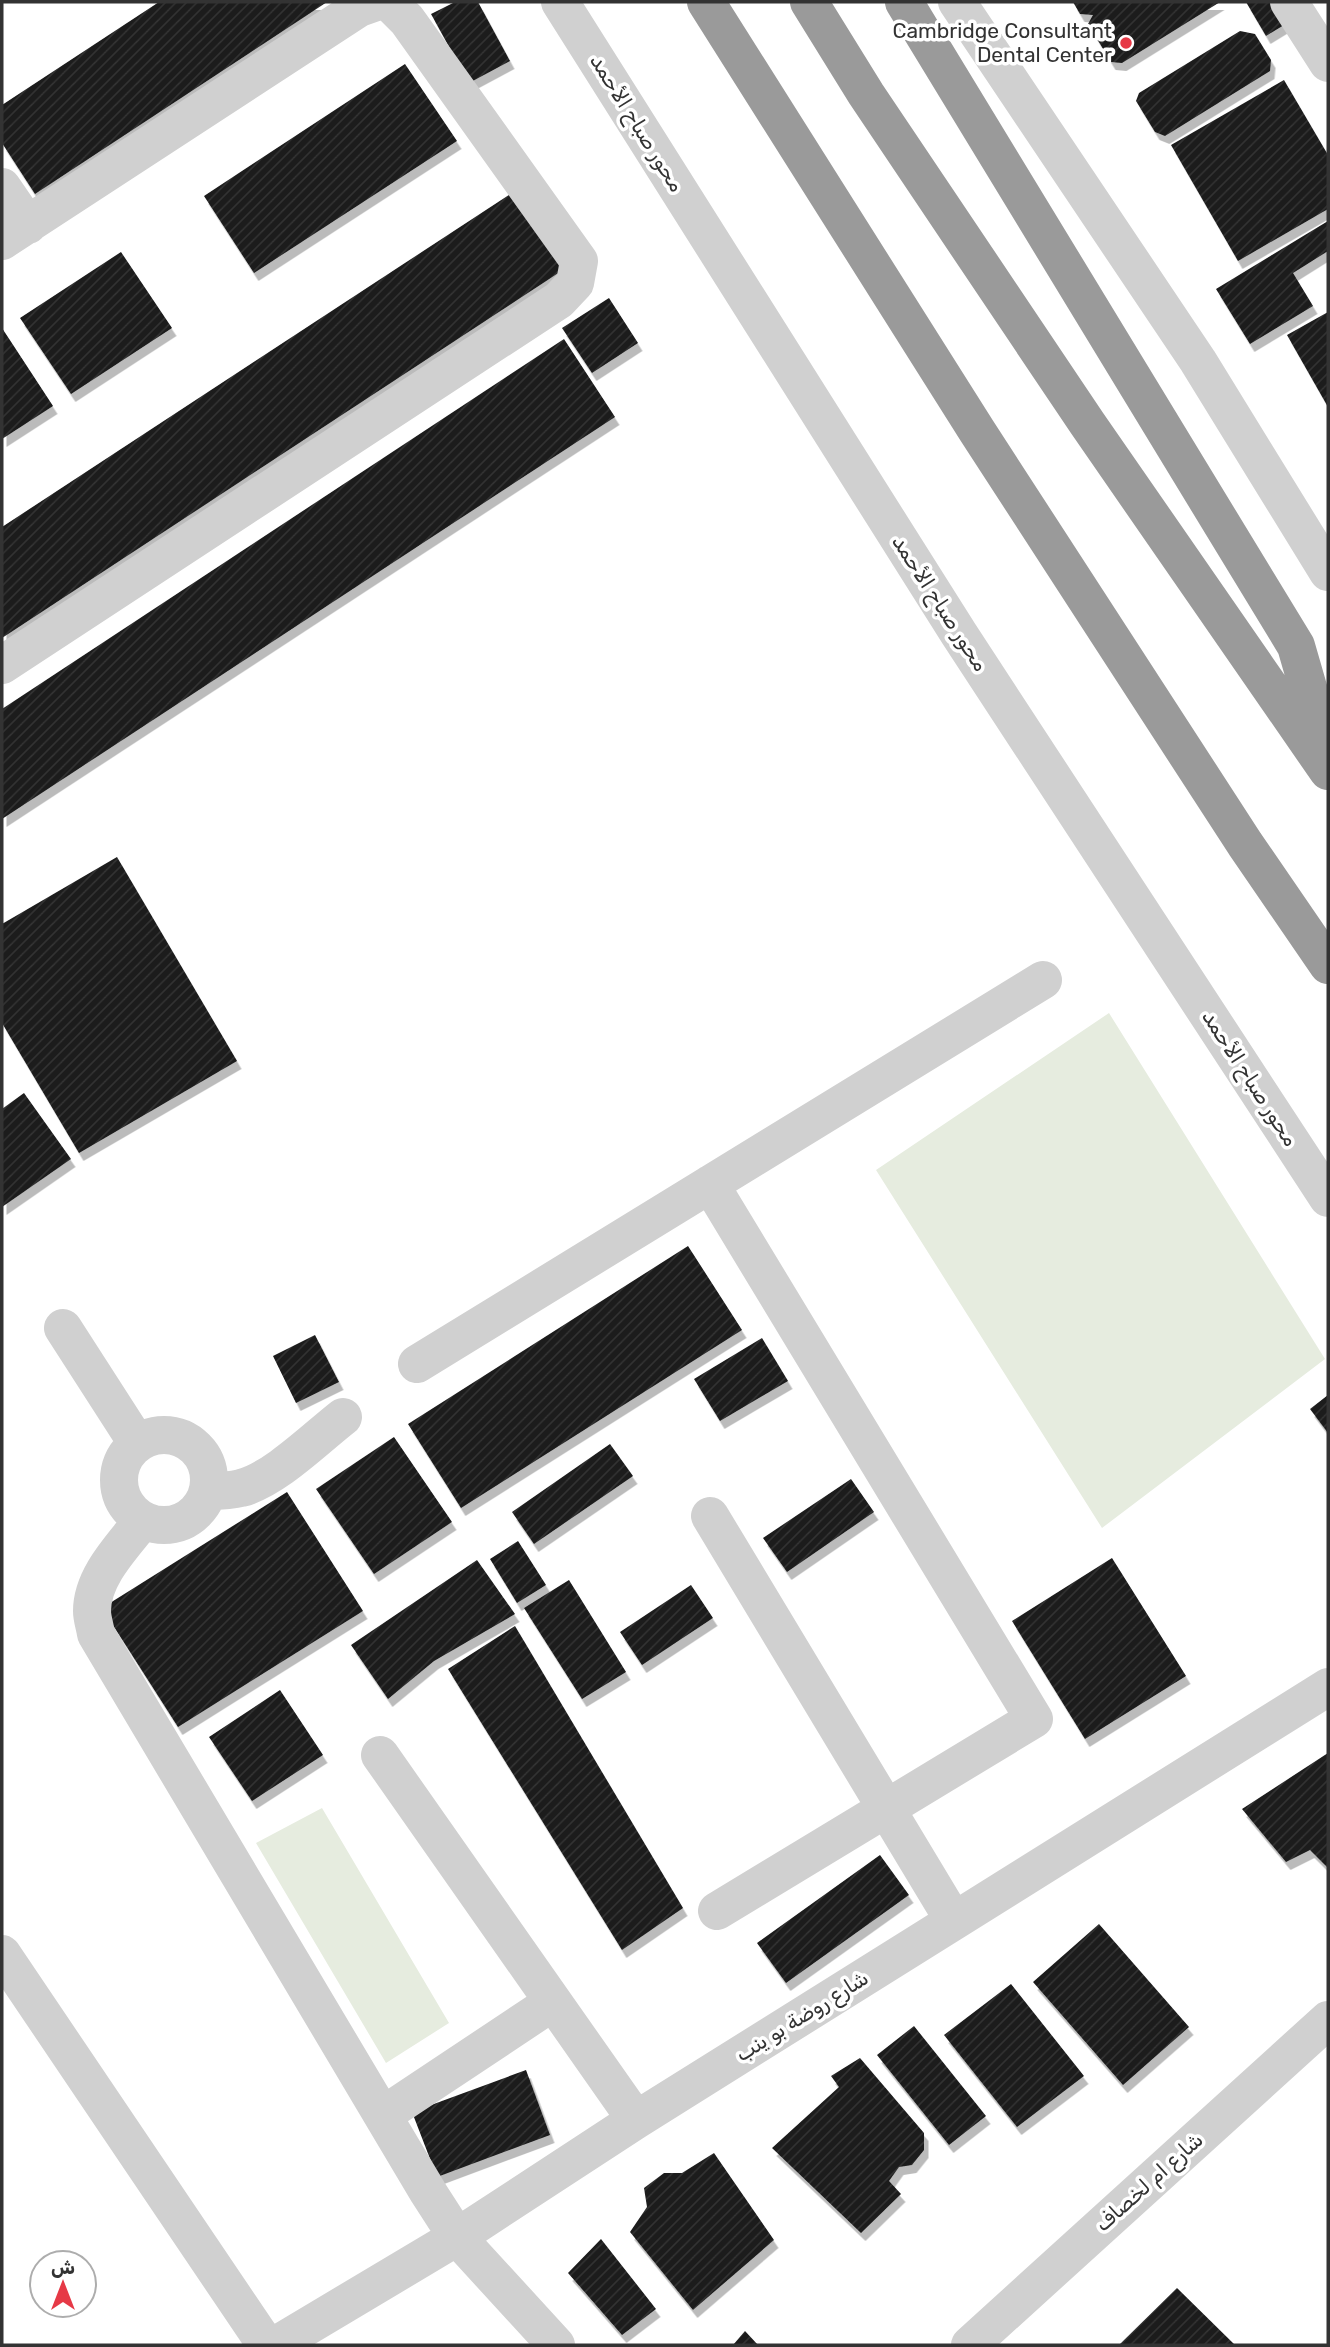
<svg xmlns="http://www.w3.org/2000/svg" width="1330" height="2347" font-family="Rubik,'Noto Naskh Arabic',sans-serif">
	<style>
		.pitch { fill: #e6ecdf }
		.building { fill: url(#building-hatch); filter: url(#shadow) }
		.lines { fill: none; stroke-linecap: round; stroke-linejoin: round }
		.minor { stroke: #d0d0d0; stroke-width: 38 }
		.highway { stroke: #9a9a9a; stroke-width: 38 }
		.poi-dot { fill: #e63946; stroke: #fff; stroke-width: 2.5 }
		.labels { text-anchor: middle; stroke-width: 7; stroke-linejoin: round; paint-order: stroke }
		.poi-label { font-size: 21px; fill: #333; stroke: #fff; text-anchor: end }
		.street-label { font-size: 21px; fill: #333; stroke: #fff }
	</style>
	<defs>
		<pattern id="building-hatch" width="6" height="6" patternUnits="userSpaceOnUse" patternTransform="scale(1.75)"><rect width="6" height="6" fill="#1a1a1a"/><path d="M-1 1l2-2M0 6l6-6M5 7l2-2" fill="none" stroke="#333"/></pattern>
		<filter id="shadow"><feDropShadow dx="4.5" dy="8" stdDeviation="0" flood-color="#0004"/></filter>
	</defs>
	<rect width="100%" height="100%" fill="#fff"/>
	<path class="pitch" d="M1109,1013L1325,1359L1102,1528L876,1170Z
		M322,1808L449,2023L386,2063L256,1843Z"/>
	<path class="building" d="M159,2H327L35,194L2,143V105Z
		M455,2H478L510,61L469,83L431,14Z
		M1073,2H1220L1122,63L1111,62L1088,24L1093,15L1080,14Z
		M1246,2H1270L1284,25L1266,36Z
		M1240,31L1255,34L1271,60L1270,71L1165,136L1155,132L1136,101L1139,93Z
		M405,64L457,141L254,273L204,196Z
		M1284,80L1328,155V209L1238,261L1171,145Z
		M521,187L572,264L2,638V527Z
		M1328,221V251L1293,273L1313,306L1250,344L1216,289Z
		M121,252L172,328L71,394L20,318Z
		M609,298L638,343L592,373L562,328Z
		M1328,312V407L1287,335Z
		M2,328L53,406L2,439Z
		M564,339L615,417L2,819V709Z
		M117,857L237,1061L79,1153L2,1023V924Z
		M24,1093L71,1159L2,1207V1109Z
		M688,1246L742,1330L461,1508L408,1424Z
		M315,1335L339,1382L296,1403L273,1356Z
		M762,1338L788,1381L720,1421L694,1379Z
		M1328,1395V1433L1310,1409Z
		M394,1437L452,1522L374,1574L316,1489Z
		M610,1444L633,1476L534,1544L512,1512Z
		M851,1479L874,1512L787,1572L763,1538Z
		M287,1492L363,1611L178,1727L102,1608Z
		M518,1541L546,1585L517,1603L490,1559Z
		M1112,1558L1186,1676L1085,1739L1012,1621Z
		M477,1560L515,1614L434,1661L388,1699L351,1645Z
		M569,1580L626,1672L582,1699L524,1608Z
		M691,1585L713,1618L642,1665L620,1632Z
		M515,1626L683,1908L622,1950L448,1669Z
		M280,1690L323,1755L252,1801L209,1737Z
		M1328,1753V1868L1310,1850L1286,1862L1242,1809Z
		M880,1855L909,1895L786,1983L757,1943Z
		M1099,1924L1189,2027L1123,2085L1033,1982Z
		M1011,1984L1084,2076L1017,2127L944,2035Z
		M914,2026L986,2116L949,2145L877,2055Z
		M860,2058L924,2133V2150L912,2165L899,2167L889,2181L901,2194L861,2233L772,2148L839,2087L831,2076Z
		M526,2070L550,2135L437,2177L412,2112Z
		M714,2153L774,2240L693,2310L630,2232L647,2207L644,2188L664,2173H682Z
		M601,2239L656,2309L622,2335L568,2273Z
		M1177,2288L1235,2345H1119Z
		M745,2331L758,2345H733Z"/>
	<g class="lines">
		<path class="minor" d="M560,2L959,634L1328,1198
			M957,2L1198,361L1328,572
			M1289,2L1328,63
			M2,187L28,225
			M2,241L359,8L376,2
			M2,665L559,300L575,283L579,261L407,20L389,2
			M710,1184L1034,1719L717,1911
			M63,1328L137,1443
			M417,1364L1043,980
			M119 1480a45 45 0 1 1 90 0a45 45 0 1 1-90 0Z
			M208,1491C219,1491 230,1491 241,1488C274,1480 316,1438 343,1417
			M710,1516L954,1921
			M143,1520C123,1546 92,1576 92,1611C92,1619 95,1626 96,1634L428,2192L457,2237L556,2345
			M380,1755L636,2120
			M2,1954L266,2345
			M383,2115L553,2002
			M276,2345L457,2237L636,2120L1328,1687
			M970,2345L1328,2020"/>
		<path class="highway" d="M706,2L977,431L1245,844L1328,965
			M809,2L866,94L1087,423L1328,771
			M904,2L1296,646L1326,750"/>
	</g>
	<circle class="poi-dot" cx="1126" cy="43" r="7"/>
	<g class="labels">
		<g class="poi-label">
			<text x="1112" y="38">Cambridge Consultant<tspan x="1112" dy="24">Dental Center</tspan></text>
		</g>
		<g class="street-label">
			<text transform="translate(637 123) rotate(58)" y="7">محور صباح الأحمد</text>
			<text transform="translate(940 603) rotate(57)" y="7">محور صباح الأحمد</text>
			<text transform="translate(1250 1078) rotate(57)" y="7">محور صباح الأحمد</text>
			<text transform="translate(802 2016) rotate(-32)" y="7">شارع روضة بو ينب</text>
			<text transform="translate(1149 2182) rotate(-42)" y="7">شارع ام لخصاف</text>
		</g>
	</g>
	<rect width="1330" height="2347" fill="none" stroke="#333333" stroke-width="7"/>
	<g transform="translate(63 2284)"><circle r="33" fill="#ffffff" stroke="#adadad" stroke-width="2"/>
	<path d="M0-5L12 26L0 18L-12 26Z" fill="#e63946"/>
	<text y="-10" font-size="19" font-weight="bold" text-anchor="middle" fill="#333333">ش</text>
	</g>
</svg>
